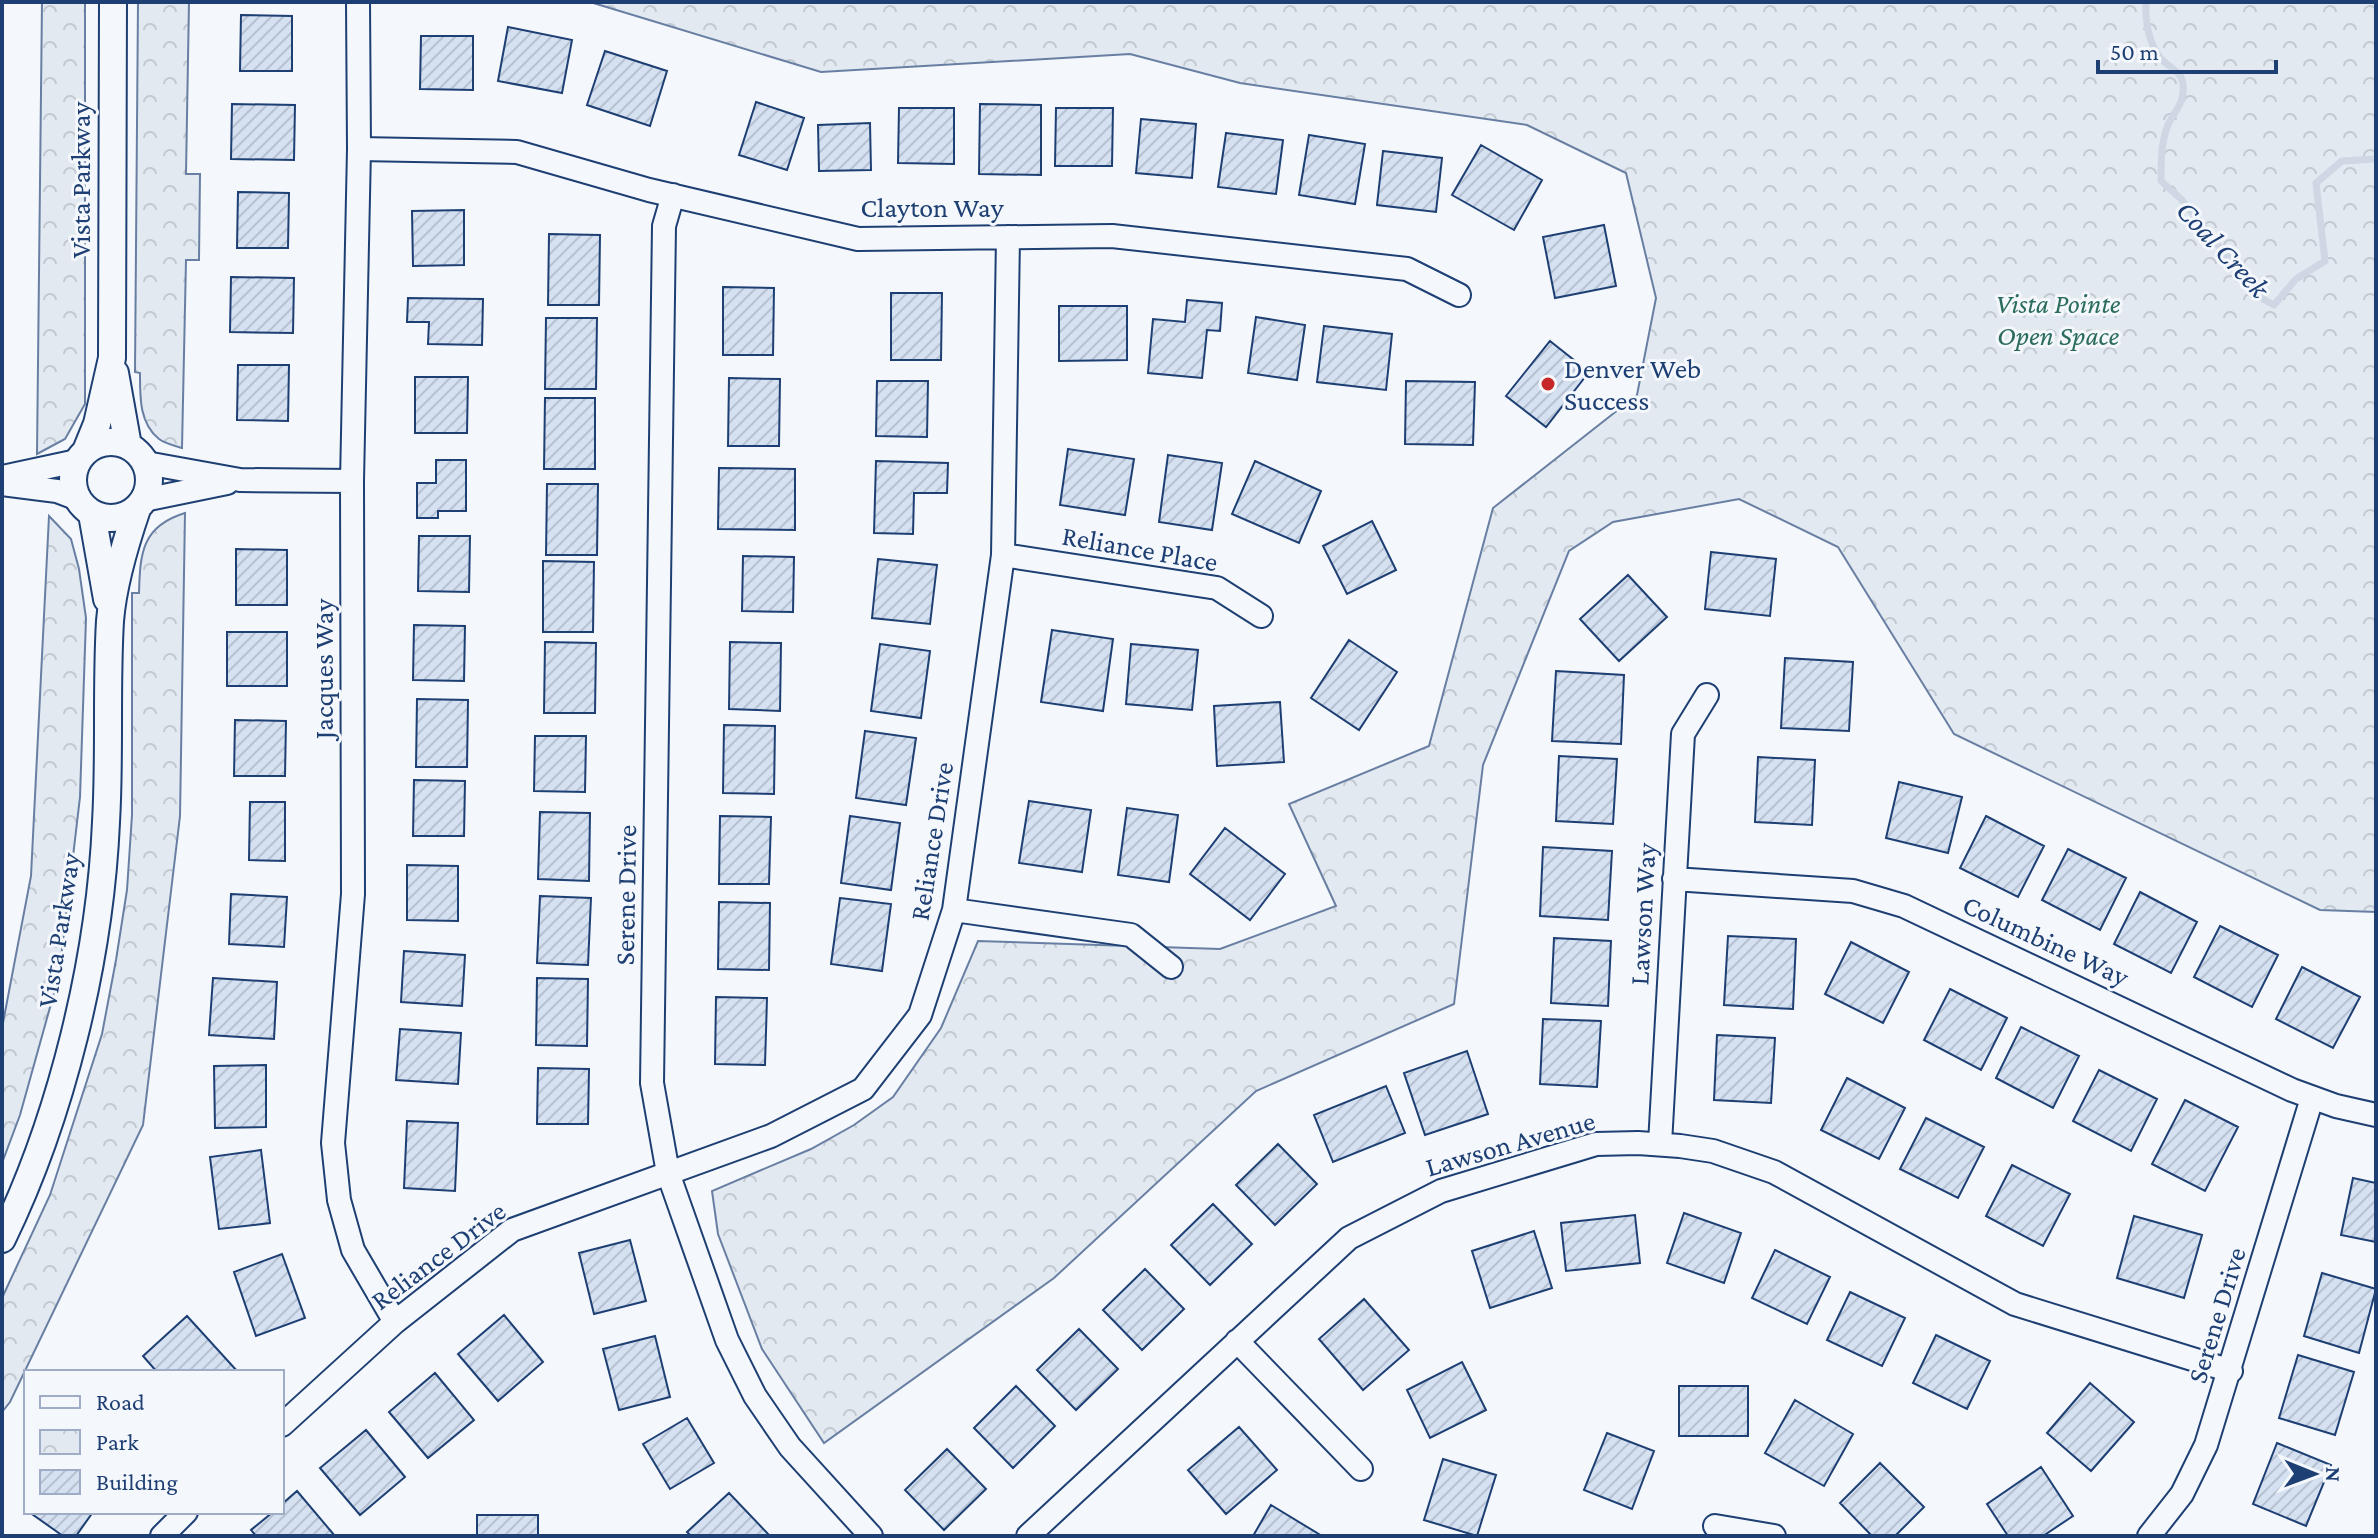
<svg xmlns="http://www.w3.org/2000/svg" width="2378" height="1538" font-family="'Crimson Pro',serif">
	<style>
		.park { fill: url(#park-crowns); stroke: #687fa3; stroke-width: 2 }
		.lines { fill: none; stroke-linecap: round; stroke-linejoin: round }
		.stream { stroke: #cfd7e4; stroke-width: 7 }
		.building { fill: url(#building-hatch); stroke: #1d3f73; stroke-width: 2 }
		.minor-casing { stroke: #1d3f73; stroke-width: 26 }
		.tertiary-casing { stroke: #1d3f73; stroke-width: 30 }
		.minor { stroke: #f4f7fb; stroke-width: 22 }
		.tertiary { stroke: #f4f7fb; stroke-width: 26 }
		.poi-dot { fill: #c62828; stroke: #f4f7fb; stroke-width: 3 }
		.labels { text-anchor: middle; stroke-width: 6; stroke-linejoin: round; paint-order: stroke }
		.street-label { font-size: 28px; fill: #1d3f73; stroke: #f4f7fb }
		.park-label { font-size: 28px; font-style: italic; fill: #2c6c60; stroke: #f4f7fb }
		.poi-label { font-size: 28px; fill: #1d3f73; stroke: #f4f7fb; text-anchor: start }
		.water-label { font-size: 30px; font-style: italic; fill: #1d3f73; stroke: #f4f7fb }
	</style>
	<defs>
		<pattern id="park-crowns" width="20" height="18" patternUnits="userSpaceOnUse" patternTransform="scale(2)"><rect width="20" height="18" fill="#e3e9f0"/><path d="M2 6a3 3 0 1 1 6 0M12 15a3 3 0 1 1 6 0" fill="none" stroke="#c2c9d1"/></pattern>
		<pattern id="building-hatch" width="6" height="6" patternUnits="userSpaceOnUse" patternTransform="scale(2)"><rect width="6" height="6" fill="#d5e0f0"/><path d="M-1 1l2-2M0 6l6-6M5 7l2-2" fill="none" stroke="#b6c1d1"/></pattern>
	</defs>
	<rect width="100%" height="100%" fill="#f4f7fb"/>
	<path class="park" d="M42,2H85V404L65,439L37,454Z
		M138,2H189L186,174H200L199,260H186L182,448C175,446 164,443 159,439C139,423 140,396 140,373L135,372Z
		M590,2H2376V912L2320,910L1954,734L1838,547L1739,499L1613,522L1569,551L1483,765L1454,1004L1256,1091L1054,1278L824,1443L762,1349L718,1234L712,1191L811,1149L854,1125L893,1097L941,1028L978,941L1220,949L1336,906L1289,804L1429,746L1493,508L1637,395L1656,298L1626,173L1527,125L1240,83L1130,54L821,72Z
		M185,513L180,816L143,1125L10,1402L2,1412V1298L50,1195L102,1034L116,960L127,890L132,815V593H139C140,553 142,526 185,513Z
		M49,516L71,539L79,569L86,618L80,797L59,975L20,1115L2,1163V1028L31,876Z"/>
	<g class="lines">
		<path class="stream" d="M2146,2C2145,19 2148,41 2159,56C2166,67 2181,69 2183,84C2185,103 2175,110 2168,125C2161,141 2161,163 2161,181L2181,199L2261,298L2274,305L2296,279L2325,261L2316,183L2342,161L2376,159"/>
	</g>
	<path class="building" d="M241,15L292,16V71H240Z
		M508,27L572,40L562,93L498,81Z
		M421,36H473V90L420,89Z
		M605,51L667,71L650,126L587,105Z
		M756,102L804,118L787,170L739,155Z
		M232,104L295,105L294,160L231,159Z
		M980,104L1041,105V175L979,174Z
		M899,108H954V164L898,163Z
		M1056,108H1113L1112,166H1055Z
		M1141,119L1196,124L1192,178L1136,173Z
		M870,123L871,170L819,171L818,125Z
		M1226,133L1283,140L1276,194L1218,187Z
		M1309,135L1365,144L1355,204L1299,195Z
		M1481,145L1542,180L1514,230L1452,195Z
		M1383,151L1442,158L1436,212L1377,205Z
		M238,192L289,193L288,248H237Z
		M464,210V265L413,266L412,211Z
		M1604,225L1616,286L1555,298L1543,237Z
		M549,234L600,235L599,305H548Z
		M231,277L294,278L293,333L230,332Z
		M723,287L774,288L773,355H723Z
		M891,293H942L941,360H891Z
		M408,298L483,299L482,345L428,344L429,322H407Z
		M1187,300L1222,303L1220,331L1207,330L1202,378L1148,373L1153,319L1185,322Z
		M1059,306H1127V360L1059,361Z
		M1256,317L1305,325L1297,380L1248,373Z
		M546,318H597L596,389H545Z
		M1324,326L1392,334L1386,390L1317,382Z
		M1550,341L1589,372L1546,427L1506,396Z
		M238,365H289L288,421L237,420Z
		M415,377H468L467,433H415Z
		M729,378L780,379L779,446H728Z
		M877,381H928L927,437L876,436Z
		M1406,381L1475,382L1473,445L1405,444Z
		M545,398H595V469H544Z
		M1068,449L1134,459L1125,515L1060,505Z
		M1168,455L1222,463L1212,530L1159,522Z
		M436,460H466V511H438V518H417V483H436Z
		M876,461L948,463L947,493H914L913,534L874,533Z
		M1255,461L1321,491L1299,543L1232,514Z
		M719,468L795,469V530L718,529Z
		M547,484H598L597,555H546Z
		M1372,521L1396,570L1347,594L1323,546Z
		M419,536H470L469,592L418,591Z
		M236,549L287,550V605H236Z
		M1711,552L1776,559L1770,616L1705,609Z
		M743,556L794,557L793,612L742,611Z
		M878,559L937,565L930,624L872,618Z
		M543,561L594,562L593,632H543Z
		M1628,575L1667,617L1619,661L1580,619Z
		M414,625L465,626L464,681L413,680Z
		M1052,630L1113,639L1103,711L1041,702Z
		M227,632H287V686H227Z
		M1349,640L1397,672L1359,730L1311,698Z
		M545,642L596,643L595,713H544Z
		M730,642L781,643L780,711L729,709Z
		M880,644L930,651L921,718L871,711Z
		M1131,644L1198,650L1192,710L1126,704Z
		M1785,658L1853,662L1849,731L1781,728Z
		M1556,671L1624,675L1621,744L1552,741Z
		M417,699L468,700L467,767H416Z
		M1280,702L1284,762L1217,766L1214,706Z
		M235,720L286,721L285,776H234Z
		M724,725L775,726L774,794L723,793Z
		M865,731L916,738L906,805L856,798Z
		M535,736H586L585,792L534,791Z
		M1559,756L1617,759L1613,824L1556,821Z
		M1758,757L1815,760L1812,825L1755,822Z
		M414,780L465,781L464,836H413Z
		M1899,782L1962,797L1948,853L1886,838Z
		M1029,801L1091,810L1082,872L1019,863Z
		M250,802H285V861L249,860Z
		M1127,808L1178,815L1169,882L1118,875Z
		M540,812L590,813L589,881L538,879Z
		M720,816L771,817L769,884H719Z
		M850,816L900,823L891,890L841,883Z
		M1986,816L2044,846L2018,897L1960,868Z
		M1225,828L1285,874L1250,920L1190,874Z
		M1543,847L1612,851L1608,920L1540,916Z
		M2068,849L2126,878L2100,930L2042,900Z
		M407,865L458,866V921L407,920Z
		M2140,892L2197,922L2171,973L2114,944Z
		M231,894L287,897L284,947L229,944Z
		M540,896L591,898L588,965L537,963Z
		M840,898L891,904L882,971L831,964Z
		M719,902L770,903L769,970L718,969Z
		M2220,926L2278,955L2252,1007L2194,977Z
		M1728,936L1796,939L1793,1009L1724,1005Z
		M1554,938L1611,941L1608,1006L1551,1003Z
		M1851,942L1909,972L1883,1023L1825,994Z
		M404,951L465,955L462,1006L401,1002Z
		M2302,967L2360,997L2333,1048L2276,1019Z
		M213,978L277,982L274,1039L209,1035Z
		M537,978L588,979L587,1046L536,1045Z
		M1950,989L2007,1018L1981,1070L1924,1040Z
		M716,997L767,998L765,1065L715,1064Z
		M1543,1019L1601,1021L1597,1087L1540,1084Z
		M2021,1027L2079,1056L2053,1108L1996,1078Z
		M400,1029L461,1033L458,1084L396,1080Z
		M1717,1035L1775,1038L1771,1103L1714,1100Z
		M1467,1051L1488,1114L1425,1135L1404,1073Z
		M266,1065V1127L215,1128L214,1066Z
		M538,1068L589,1069L588,1124H537Z
		M2099,1070L2157,1099L2131,1151L2073,1121Z
		M1847,1078L1905,1108L1879,1159L1821,1130Z
		M1386,1086L1405,1133L1333,1162L1314,1115Z
		M2185,1100L2238,1127L2205,1191L2152,1164Z
		M1926,1118L1984,1147L1958,1198L1900,1169Z
		M407,1121L458,1123L455,1191L404,1188Z
		M1278,1144L1317,1184L1275,1225L1236,1185Z
		M261,1150L270,1223L219,1229L210,1157Z
		M2012,1165L2070,1194L2043,1246L1986,1216Z
		M2353,1178L2376,1183V1242L2341,1235Z
		M1213,1204L1252,1244L1210,1285L1171,1245Z
		M1684,1213L1741,1233L1724,1283L1667,1263Z
		M1635,1215L1640,1263L1566,1271L1561,1223Z
		M2134,1216L2202,1235L2184,1298L2117,1278Z
		M1534,1231L1552,1288L1490,1308L1472,1251Z
		M630,1240L646,1301L594,1314L579,1253Z
		M1775,1250L1830,1277L1807,1324L1752,1298Z
		M282,1254L305,1318L256,1336L234,1272Z
		M1145,1269L1184,1309L1142,1350L1103,1310Z
		M2322,1273L2376,1289L2359,1353L2304,1336Z
		M1850,1292L1905,1318L1882,1366L1827,1340Z
		M1364,1299L1409,1350L1363,1390L1319,1339Z
		M504,1315L543,1362L498,1401L458,1354Z
		M187,1316L238,1372H157L143,1356Z
		M1079,1329L1118,1369L1076,1410L1037,1370Z
		M1936,1335L1990,1361L1967,1409L1913,1383Z
		M655,1336L670,1397L619,1410L603,1349Z
		M2298,1355L2354,1372L2335,1435L2279,1418Z
		M1462,1362L1486,1410L1430,1438L1407,1390Z
		M435,1373L474,1420L428,1458L389,1412Z
		M2090,1383L2134,1422L2091,1471L2047,1433Z
		M1016,1386L1055,1426L1013,1468L974,1428Z
		M1679,1386H1748V1436H1679Z
		M1795,1400L1853,1434L1824,1486L1765,1453Z
		M687,1418L714,1463L670,1489L643,1444Z
		M1239,1427L1277,1470L1226,1514L1188,1470Z
		M366,1430L405,1477L360,1515L320,1468Z
		M1607,1433L1654,1451L1632,1509L1584,1490Z
		M2277,1443L2331,1465L2306,1526L2253,1504Z
		M947,1449L986,1489L944,1530L905,1490Z
		M1443,1459L1496,1475L1477,1536L1424,1520Z
		M1880,1463L1924,1507L1895,1536H1872L1840,1503Z
		M2041,1467L2073,1516L2043,1536H2008L1987,1504Z
		M297,1491L335,1536H256L251,1530L273,1512H282V1504Z
		M729,1493L770,1536H691L687,1532Z
		M1271,1505L1322,1536H1253Z
		M29,1512H93L76,1536H63Z
		M477,1515H538V1536H477Z"/>
	<g class="lines">
		<defs>
			<path id="minor" d="M358,2L359,149L352,481L353,894L333,1143L339,1200L353,1250L395,1322
				M359,149L517,152L649,190L858,239L1112,236L1407,269L1459,295
				M673,195L664,226L652,1083L668,1173L727,1340L755,1396L790,1447L871,1536
				M146,463L240,480L352,481
				M2,477L77,461
				M2,484L57,491L78,499
				M144,500L227,483
				M1003,555L1217,588L1261,616
				M1674,879L1853,891L1904,906L2292,1090L2336,1106L2376,1115
				M954,910L1131,935L1171,967
				M1660,1144L1683,734L1707,695
				M1237,1341L1361,1469
				M282,1425L395,1322L512,1230L771,1136L863,1089L920,1015L954,910L1003,555L1008,237
				M1715,1526L1774,1536
				M162,1536L186,1512
				M1028,1536L1349,1238L1441,1191L1596,1144L1638,1143L1680,1146L1713,1151L1774,1172L2015,1304L2231,1371
				M2149,1536L2182,1494L2206,1445L2312,1098"/>
			<path id="tertiary" d="M115,373L128,446
				M73 480a38 38 0 1 1 76 0a38 38 0 1 1-76 0Z
				M86,451L97,424L112,358L113,2
				M92,514L107,599
				M2,1239C62,1116 100,959 106,822C110,755 106,688 110,621C113,584 125,544 137,509"/>
		</defs>
		<use href="#minor" class="minor-casing"/>
		<use href="#tertiary" class="tertiary-casing"/>
		<use href="#minor" class="minor"/>
		<use href="#tertiary" class="tertiary"/>
	</g>
	<circle class="poi-dot" cx="1548" cy="384" r="8"/>
	<g class="labels">
		<g class="street-label">
			<text transform="translate(80 180) rotate(-90)" y="10">Vista Parkway</text>
			<text x="932" y="217">Clayton Way</text>
			<text transform="translate(1140 548) rotate(10)" y="10">Reliance Place</text>
			<text transform="translate(323 669) rotate(-90)" y="10">Jacques Way</text>
			<text transform="translate(931 841) rotate(-81)" y="10">Reliance Drive</text>
			<text transform="translate(625 895) rotate(-89)" y="10">Serene Drive</text>
			<text transform="translate(1642 914) rotate(-87)" y="10">Lawson Way</text>
			<text transform="translate(58 930) rotate(-81)" y="10">Vista Parkway</text>
			<text transform="translate(2046 940) rotate(25)" y="10">Columbine Way</text>
			<text transform="translate(1510 1143) rotate(-16)" y="10">Lawson Avenue</text>
			<text transform="translate(438 1255) rotate(-37)" y="10">Reliance Drive</text>
			<text transform="translate(2216 1315) rotate(-73)" y="10">Serene Drive</text>
		</g>
		<g class="park-label">
			<text x="2058" y="313">Vista Pointe<tspan x="2058" dy="32">Open Space</tspan></text>
		</g>
		<g class="poi-label">
			<text x="1564" y="378">Denver Web<tspan x="1564" dy="32">Success</tspan></text>
		</g>
		<g class="water-label">
			<text transform="translate(2223 249) rotate(47)" y="10">Coal Creek</text>
		</g>
	</g>
	<rect width="2378" height="1538" fill="none" stroke="#1d3f73" stroke-width="8"/>
	<rect x="24" y="1370" width="260" height="144" fill="#f4f7fb" stroke="#9eadc5" stroke-width="2"/>
	<rect x="40" y="1396" width="40" height="12" fill="#f4f7fb" stroke="#9eadc5" stroke-width="2"/>
	<text x="96" y="1410" font-size="24" fill="#1d3f73">Road</text>
	<rect x="40" y="1430" width="40" height="24" fill="url(#park-crowns)" stroke="#9eadc5" stroke-width="2"/>
	<text x="96" y="1450" font-size="24" fill="#1d3f73">Park</text>
	<rect x="40" y="1470" width="40" height="24" fill="url(#building-hatch)" stroke="#9eadc5" stroke-width="2"/>
	<text x="96" y="1490" font-size="24" fill="#1d3f73">Building</text>
	<g transform="translate(2314 1474) rotate(91)" stroke="#f4f7fb" stroke-width="6" paint-order="stroke">
	<path d="M0-6L14 30L0 20L-14 30Z" fill="#1d3f73"/>
	<text y="-12" font-size="22" font-weight="bold" text-anchor="middle" fill="#1d3f73">N</text>
	</g>
	<path d="M2098 60v12h178v-12" fill="none" stroke="#1d3f73" stroke-width="4"/>
	<text x="2110" y="60" font-size="24" fill="#1d3f73" stroke="#f4f7fb" stroke-width="6" paint-order="stroke">50 m</text>
</svg>
